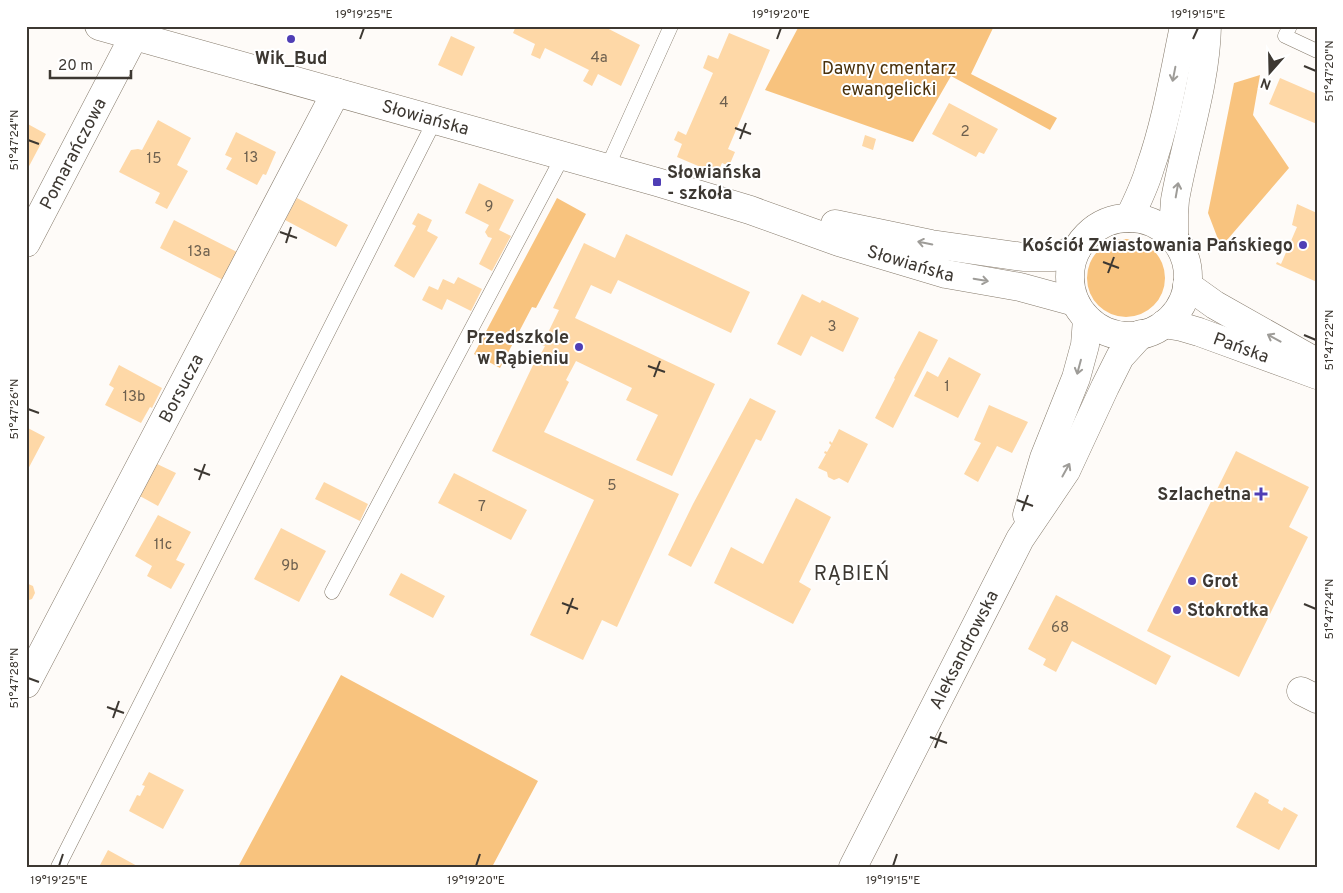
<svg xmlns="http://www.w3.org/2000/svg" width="1343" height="893" font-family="Overpass,sans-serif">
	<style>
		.green { fill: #f8c37e }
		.building { fill: #fed8a7 }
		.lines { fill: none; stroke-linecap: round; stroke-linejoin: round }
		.lane-casing { stroke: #857a6b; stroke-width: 15 }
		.street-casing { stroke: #857a6b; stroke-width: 29 }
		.secondary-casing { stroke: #857a6b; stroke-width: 29 }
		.lane { stroke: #fff; stroke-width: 14 }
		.street { stroke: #fff; stroke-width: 28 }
		.secondary { stroke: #fff; stroke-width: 28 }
		.oneway { stroke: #9e9c98 }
		.ticks { fill: none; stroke: #3d3832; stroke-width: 2 }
		.poi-dot { fill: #4f3eb5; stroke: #fff; stroke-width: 2 }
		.labels { text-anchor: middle; stroke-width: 4; stroke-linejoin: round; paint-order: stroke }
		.number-label { font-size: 15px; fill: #6d604f }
		.poi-label { font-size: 18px; font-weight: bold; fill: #3d3832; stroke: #fff; text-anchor: start }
		.park-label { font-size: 18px; fill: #4b320c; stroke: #fff }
		.street-label { font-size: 18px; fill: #3d3832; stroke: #fff }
		.quarter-label { font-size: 20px; letter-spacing: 1px; fill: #3d3832; stroke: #fff }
		.neatline { fill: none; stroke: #3d3832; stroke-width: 2 }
		.ticks-label { font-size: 12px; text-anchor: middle; fill: #3d3832 }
	</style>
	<rect width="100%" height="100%" fill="#fefbf8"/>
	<path class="green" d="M799,26H994L971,74L1057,118L1050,130L951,76L913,142L765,90Z
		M1260,75L1253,115L1289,168L1221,247L1208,213L1234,83Z
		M557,198L586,214L536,308L532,307L500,368L474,354Z
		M1087 278a39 39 0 1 1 78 0a39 39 0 1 1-78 0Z
		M341,675L538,781L492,867H238Z"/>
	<path class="building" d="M516,26H603L640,45L621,86L598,74L592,86L583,81L589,70L545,48L540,59L531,55L535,44L513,33Z
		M729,33L770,50L728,149L735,152L729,166L722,163L717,174L677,157L682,144L674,140L678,131L686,135L713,73L703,68L708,55L718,59Z
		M451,36L475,47L462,76L438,65Z
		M1280,78L1317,94V124L1269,104Z
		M949,103L998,129L984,154L979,152L976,157L932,134Z
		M158,120L191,138L177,165L188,171L167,209L155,203L160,193L119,172L131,150L138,149L142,150Z
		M26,123L46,134L26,172Z
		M236,132L276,152L266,175L263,174L257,185L226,169L232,158L225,155Z
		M865,135L876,139L873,150L862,146Z
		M479,183L514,200L499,230L511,236L492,271L479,264L492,238L488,237L485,232L489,225L465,213Z
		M297,198L348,225L336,247L285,220Z
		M1297,204L1317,213V282L1276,264L1277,262L1281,264L1297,227L1292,225Z
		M418,213L432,220L427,231L438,237L414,278L394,266L416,226L412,224Z
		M174,220L239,253L225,281L160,248Z
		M626,234L750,292L731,333L618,280L611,294L591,285L575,318L715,384L672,476L636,460L658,415L626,400L632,388L576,361L566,380L569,382L544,432L679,494L617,627L602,620L583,660L530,635L594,500L492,451L533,365H535L545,346L542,345L559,310L553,308L584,243L615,258Z
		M458,277L482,289L471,311L447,299L442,310L422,300L429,286L438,290L443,279L454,284Z
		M802,294L820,303L822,300L859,318L843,352L811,336L801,356L777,344Z
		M919,331L938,340L893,428L875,418L895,379L894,378Z
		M949,357L981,374L958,418L914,396L927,371L938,377Z
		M119,365L162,388L152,408L150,407L141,423L105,405L114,388L109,385Z
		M750,398L776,411L761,441L756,439L691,567L668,555L693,504Z
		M989,405L1028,422L1012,453L997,446L978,482L964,474L981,443L974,440Z
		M26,427L45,437L26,473Z
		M839,429L868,444L848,483L839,478L834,480L828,477L827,472L818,468L826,454L824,453L825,451L827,452L831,445L829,443L830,441L832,443Z
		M1236,451L1309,487L1289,527L1308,537L1239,677L1147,631Z
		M155,463L176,473L158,506L138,495Z
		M454,473L527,510L511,540L438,503Z
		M324,482L368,504L360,521L315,499Z
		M796,498L831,517L799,582L811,589L793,624L714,583L731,547L763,564Z
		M158,515L191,532L176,560L185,564L171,589L147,576L152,566L135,556Z
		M281,528L326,551L299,602L254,579Z
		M401,573L445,596L433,618L389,595Z
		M26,583L33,586L35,593L32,599L26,601Z
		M1056,595L1171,656L1156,685L1072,641L1056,672L1043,665L1046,659L1028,649Z
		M149,772L184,790L163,829L129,811L137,795L140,796L145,786L142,785Z
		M1255,792L1269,800L1268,803L1282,811L1284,807L1298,815L1279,850L1236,827Z
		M108,850L139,867H103L100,865Z"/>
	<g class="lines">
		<defs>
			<path id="lane" d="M1290,26L1285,36L1317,51
				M607,168L671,26
				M332,592L563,156
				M58,867L435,120"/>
			<g id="street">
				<path id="s1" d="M26,243L134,36"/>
				<path id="s2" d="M26,684L336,92"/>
				<path d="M1301,691L1317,699"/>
			</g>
			<g id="secondary">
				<path id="s3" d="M99,26L657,182L750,210L839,242L946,274L1020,287L1075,302"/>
				<path d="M1129,218C1137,202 1145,185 1150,168C1166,123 1174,74 1184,26"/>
				<circle cx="1129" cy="277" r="59"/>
				<path d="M835,224L931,244L1023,257H1054L1077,249"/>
				<path d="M1174,239V214L1175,200C1185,143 1206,84 1207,26"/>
				<path d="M1187,285L1215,305L1309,358"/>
				<path id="s4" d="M1164,324L1182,327L1199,332L1317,375"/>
				<path d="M1027,515L1044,458L1076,378L1085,345L1087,319"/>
				<path id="s5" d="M853,867L1020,539L1066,471L1105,387L1120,357L1141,334"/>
			</g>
		</defs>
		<use href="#lane" class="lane-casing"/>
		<use href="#street" class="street-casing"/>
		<use href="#secondary" class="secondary-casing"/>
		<use href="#lane" class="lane"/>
		<use href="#street" class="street"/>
		<use href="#secondary" class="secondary"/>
	</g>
	<defs><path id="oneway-shaft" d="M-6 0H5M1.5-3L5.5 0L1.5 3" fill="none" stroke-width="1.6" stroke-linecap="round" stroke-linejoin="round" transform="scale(1.25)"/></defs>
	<g class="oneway">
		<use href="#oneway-shaft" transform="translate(1174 74) rotate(101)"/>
		<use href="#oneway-shaft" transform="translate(1177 190) rotate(-80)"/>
		<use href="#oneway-shaft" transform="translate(925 243) rotate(-169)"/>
		<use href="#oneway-shaft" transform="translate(981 280) rotate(10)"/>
		<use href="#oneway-shaft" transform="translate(1274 338) rotate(-151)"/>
		<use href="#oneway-shaft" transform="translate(1079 367) rotate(105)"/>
		<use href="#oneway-shaft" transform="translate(1066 470) rotate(-61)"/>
	</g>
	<path class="ticks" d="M360,39L364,28M777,39L781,28M1193,39L1198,28M1304,66L1316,71M735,128L751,134M740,139L746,123M28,140L39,144M280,232L297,238M286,243L291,227M1103,262L1119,268M1108,273L1114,257M1304,335L1316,340M648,366L665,372M654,377L660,361M28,409L39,413M194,469L210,475M199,480L205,464M1017,500L1033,506M1022,511L1028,495M562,603L578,609M1304,604L1316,609M567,614L573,598M28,678L39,682M107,707L124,713M113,718L119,701M930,737L947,743M935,748L941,732M59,866L63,854M476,866L480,854M893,866L897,854"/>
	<g class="poi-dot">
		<circle cx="291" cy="39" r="5"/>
		<rect x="652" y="177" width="10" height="10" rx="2.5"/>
		<circle cx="1303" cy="245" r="5"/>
		<circle cx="579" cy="347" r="5"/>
		<path d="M1258.5 486.5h5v5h5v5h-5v5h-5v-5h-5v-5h5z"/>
		<circle cx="1192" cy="581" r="5"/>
		<circle cx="1177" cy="610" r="5"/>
	</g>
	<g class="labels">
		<g class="number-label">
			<text x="599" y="62">4a</text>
			<text x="724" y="107">4</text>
			<text x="965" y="136">2</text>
			<text x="251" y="162">13</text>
			<text x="154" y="163">15</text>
			<text x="489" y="211">9</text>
			<text x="199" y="256">13a</text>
			<text x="832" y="331">3</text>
			<text x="947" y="391">1</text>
			<text x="134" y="401">13b</text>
			<text x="612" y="490">5</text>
			<text x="482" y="511">7</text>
			<text x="163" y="549">11c</text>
			<text x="290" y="570">9b</text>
			<text x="1060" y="632">68</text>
		</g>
		<g class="poi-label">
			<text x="291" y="64" text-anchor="middle">Wik_Bud</text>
			<text x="667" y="178">Słowiańska<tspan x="667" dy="21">- szkoła</tspan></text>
			<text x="1293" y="251" text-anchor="end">Kościół Zwiastowania Pańskiego</text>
			<text x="569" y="343" text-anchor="end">Przedszkole<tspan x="569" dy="21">w Rąbieniu</tspan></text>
			<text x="1251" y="500" text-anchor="end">Szlachetna</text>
			<text x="1202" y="587">Grot</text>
			<text x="1187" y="616">Stokrotka</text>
		</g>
		<g class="park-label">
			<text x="889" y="74">Dawny cmentarz<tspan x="889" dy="21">ewangelicki</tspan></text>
		</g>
		<g class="street-label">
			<text dy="6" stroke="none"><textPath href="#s3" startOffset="339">Słowiańska</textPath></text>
			<text dy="6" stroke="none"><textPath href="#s1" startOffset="101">Pomarańczowa</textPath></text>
			<text dy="6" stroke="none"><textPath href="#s3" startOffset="846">Słowiańska</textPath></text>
			<text dy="6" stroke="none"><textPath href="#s4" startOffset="81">Pańska</textPath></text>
			<text dy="6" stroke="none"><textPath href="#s2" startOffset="334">Borsucza</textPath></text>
			<text dy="6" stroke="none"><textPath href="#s5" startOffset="244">Aleksandrowska</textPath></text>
		</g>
		<g class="quarter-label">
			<text x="852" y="580">RĄBIEŃ</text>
		</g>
	</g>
	<rect width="1343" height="893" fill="none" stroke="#ffffff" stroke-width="55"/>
	<g transform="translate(1270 72) rotate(200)" stroke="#ffffff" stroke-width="4" paint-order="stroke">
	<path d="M0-4L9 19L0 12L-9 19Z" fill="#3d3832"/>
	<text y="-8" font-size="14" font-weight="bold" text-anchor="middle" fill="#3d3832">N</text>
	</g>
	<path d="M50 70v8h81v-8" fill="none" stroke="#3d3832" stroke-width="2.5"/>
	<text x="58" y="70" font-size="15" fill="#3d3832" stroke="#ffffff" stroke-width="4" paint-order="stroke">20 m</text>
	<rect x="28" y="28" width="1288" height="838" class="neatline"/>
	<g class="ticks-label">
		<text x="364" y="18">19°19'25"E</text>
		<text x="781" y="18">19°19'20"E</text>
		<text x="1198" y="18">19°19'15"E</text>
		<text transform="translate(1329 71) rotate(-90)" y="4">51°47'20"N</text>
		<text transform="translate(14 140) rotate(-90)" y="4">51°47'24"N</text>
		<text transform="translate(1329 340) rotate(-90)" y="4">51°47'22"N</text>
		<text transform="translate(14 409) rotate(-90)" y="4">51°47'26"N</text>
		<text transform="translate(1329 609) rotate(-90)" y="4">51°47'24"N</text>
		<text transform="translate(14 678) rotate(-90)" y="4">51°47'28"N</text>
		<text x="59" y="884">19°19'25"E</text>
		<text x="476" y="884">19°19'20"E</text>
		<text x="893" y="884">19°19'15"E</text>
	</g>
</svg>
